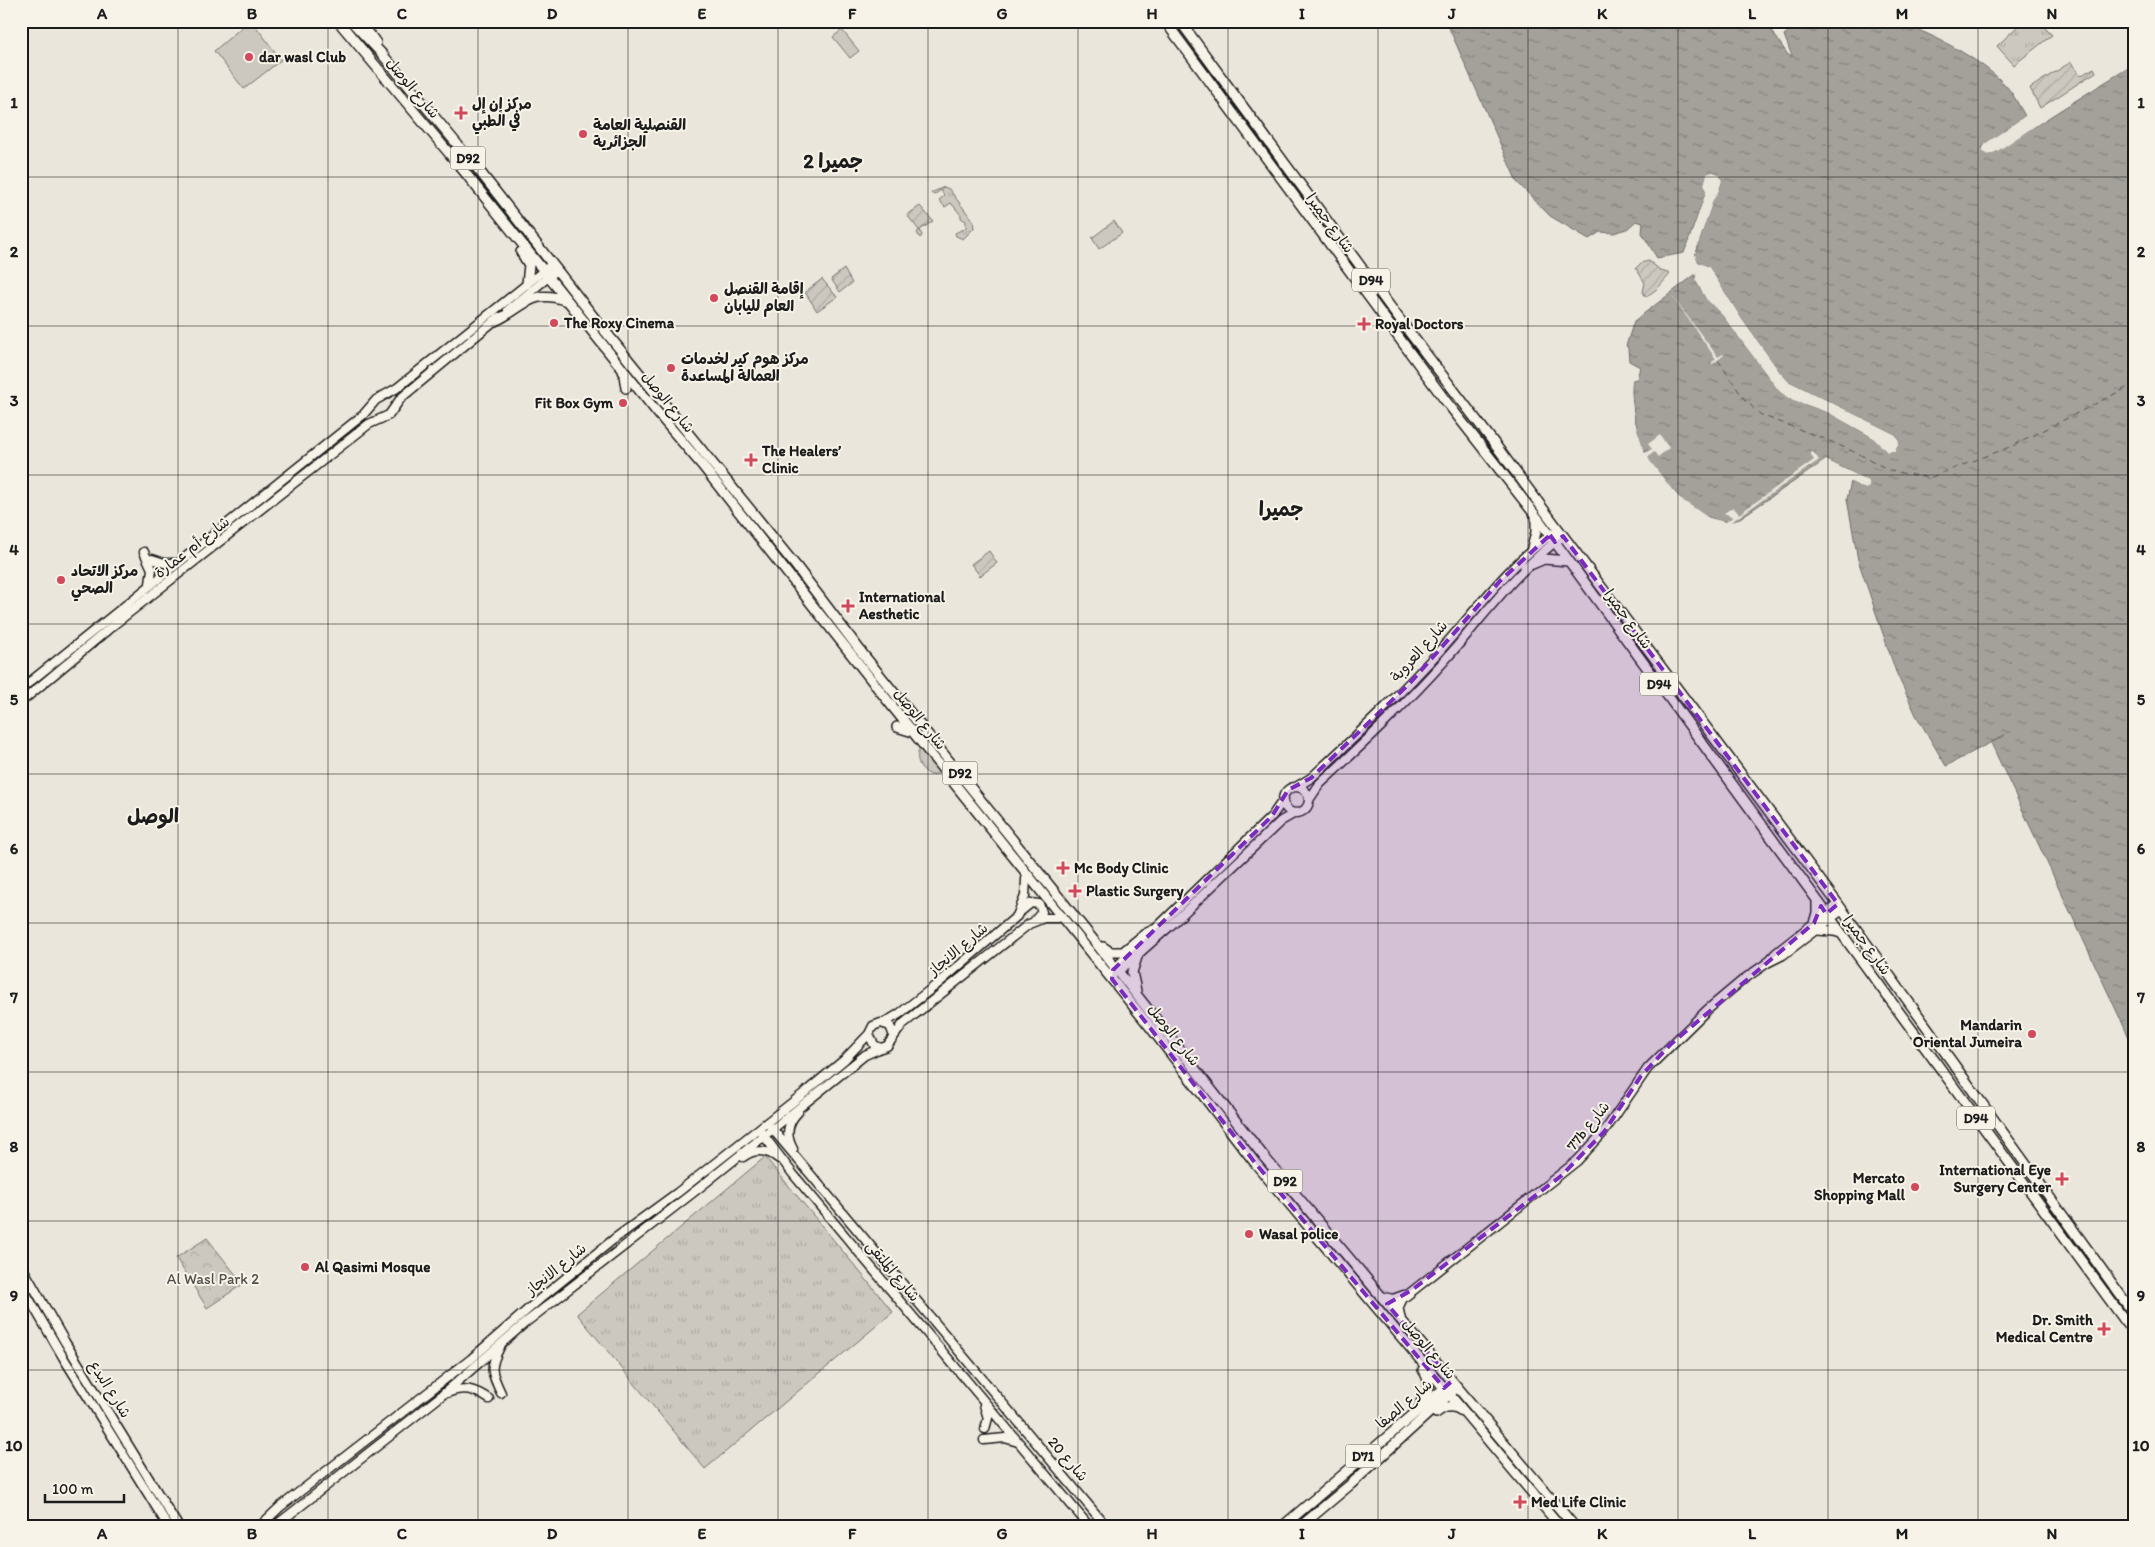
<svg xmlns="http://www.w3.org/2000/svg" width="2155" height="1547" font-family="Itim,'Playpen Sans Arabic',sans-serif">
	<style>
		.grass { fill: url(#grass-tufts); stroke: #74726e }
		.park { fill: url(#park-crowns); stroke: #74726e }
		.garden { fill: url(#garden-furrows); stroke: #74726e }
		.pitch { fill: #ccc8c0; stroke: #74726e }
		.water { fill: url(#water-ripples); stroke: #6d6c68 }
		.pier { fill: #eae6dc }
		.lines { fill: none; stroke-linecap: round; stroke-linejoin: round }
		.ferry { stroke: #52514e; stroke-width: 1; stroke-dasharray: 6 5; stroke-linecap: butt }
		.secondary-casing { stroke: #1c1c1c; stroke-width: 11 }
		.primary-casing { stroke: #1c1c1c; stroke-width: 12 }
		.secondary { stroke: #f7f3e8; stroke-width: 8 }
		.primary { stroke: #f7f3e8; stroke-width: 9 }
		.marked { fill: #7b2cbf; fill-opacity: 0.2; stroke: #7b2cbf; stroke-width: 4; stroke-dasharray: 10 6; stroke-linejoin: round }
		.grid { fill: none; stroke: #1c1c1c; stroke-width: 1; stroke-opacity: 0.55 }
		.poi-dot { fill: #d1495b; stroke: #f7f3e8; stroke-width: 2 }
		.labels { text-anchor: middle; stroke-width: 4; stroke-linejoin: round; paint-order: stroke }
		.shield { fill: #f7f3e8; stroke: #5e5c59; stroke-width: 1 }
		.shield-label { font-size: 14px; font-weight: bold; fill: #1c1c1c }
		.poi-label { font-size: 15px; font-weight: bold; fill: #1c1c1c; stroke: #f7f3e8; text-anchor: start }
		.street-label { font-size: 15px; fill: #1c1c1c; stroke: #f7f3e8 }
		.park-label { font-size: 15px; fill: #51504d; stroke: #f7f3e8 }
		.district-label { font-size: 20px; font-weight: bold; fill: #1c1c1c; stroke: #f7f3e8 }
		.neatline { fill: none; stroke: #1c1c1c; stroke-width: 2 }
		.grid-label { font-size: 16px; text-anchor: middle; font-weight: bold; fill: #1c1c1c }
	</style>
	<defs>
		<pattern id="grass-tufts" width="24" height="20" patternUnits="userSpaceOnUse" patternTransform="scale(1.25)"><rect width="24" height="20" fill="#ccc8c0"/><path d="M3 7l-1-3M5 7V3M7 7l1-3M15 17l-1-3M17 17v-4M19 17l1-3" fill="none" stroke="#afaba4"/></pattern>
		<pattern id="park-crowns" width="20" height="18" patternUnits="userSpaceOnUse" patternTransform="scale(1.25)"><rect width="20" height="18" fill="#ccc8c0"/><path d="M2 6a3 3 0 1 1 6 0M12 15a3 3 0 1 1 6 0" fill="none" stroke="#afaba4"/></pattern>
		<pattern id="garden-furrows" width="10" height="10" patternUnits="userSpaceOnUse" patternTransform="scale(1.25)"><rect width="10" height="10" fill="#ccc8c0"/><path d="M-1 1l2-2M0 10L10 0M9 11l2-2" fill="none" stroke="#afaba4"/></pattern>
		<pattern id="water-ripples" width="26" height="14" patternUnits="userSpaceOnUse" patternTransform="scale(1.25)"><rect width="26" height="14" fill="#a3a19a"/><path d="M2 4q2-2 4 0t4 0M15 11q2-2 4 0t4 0" fill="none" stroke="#84827d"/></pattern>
	</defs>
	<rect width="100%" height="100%" fill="#eae6dc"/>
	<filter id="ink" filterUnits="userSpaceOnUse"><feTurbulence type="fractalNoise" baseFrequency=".02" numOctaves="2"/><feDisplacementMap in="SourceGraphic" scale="10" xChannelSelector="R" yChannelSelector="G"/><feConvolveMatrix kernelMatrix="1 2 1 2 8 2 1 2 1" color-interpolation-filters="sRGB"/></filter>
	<g filter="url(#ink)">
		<path class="grass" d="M2023,21H2038L2052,35L2014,65L1997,46Z
			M944,187L949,189L973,221L974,228L963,239L956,236L955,233L966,228V221L961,218V215L951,203L945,207L939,200L944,196L941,190L934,195L931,193Z
			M920,747L939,773L931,775C920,770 914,759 920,747Z
			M765,1157L893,1312L705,1469L577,1314Z"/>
		<path class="park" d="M207,1238L243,1284L207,1308L176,1258Z"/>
		<path class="garden" d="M2071,62L2080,76L2094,68L2096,72L2040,108L2030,88Z
			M920,206L933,221L920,230L922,236L920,238L917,233L919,230L907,215Z
			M1649,261L1660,270L1670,274L1658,288L1646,297L1643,292L1645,283L1636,268L1641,263Z
			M844,269L852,283L840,292L831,279Z
			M822,279L837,297L817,311L805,292Z
			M989,551L997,563L980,576L971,564Z"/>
		<path class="pitch" d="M249,21H252L281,60L244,89L214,51Z
			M842,30L859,51L850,58L833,37Z
			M1114,221L1122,233L1099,249L1092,238Z"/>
		<path class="water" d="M1446,21H1765L1788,55L1792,56L1784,35C1806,17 1817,21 1844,21C1858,21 1873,20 1887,21C1920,25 1985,61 2007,87C2014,95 2019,106 2025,116L1986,143L1982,148L1989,155L2134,64V1048L1991,743L2005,735L1946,766L1916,715L1896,672L1858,560L1847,499L1851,482L1865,489L1869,481L1826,460L1734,522C1702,522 1681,501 1662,477C1656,469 1648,461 1645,452C1635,428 1631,405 1632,380L1637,379L1640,367L1629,361L1628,348L1626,346L1634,321L1696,274L1695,279L1706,299L1723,316L1779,391L1788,398L1829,413L1872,437L1887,452L1895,451L1899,442L1896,435L1788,381L1779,371L1743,321L1709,267L1698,262L1695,255L1713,199L1718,193L1722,181L1719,174L1707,175L1704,184L1706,192L1684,253L1657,258L1642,233L1643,223L1636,221L1627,229L1614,233L1600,232L1589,239L1550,216L1517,182Z"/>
		<path class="pier" d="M2134,61V64L2074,100L1999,150L1989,155L1982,151L1986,143L2025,116L2027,115L2026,118L1988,145L1985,149L1986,151L1998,148L2073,98Z
			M1713,172L1719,174L1722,181L1718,193L1713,200L1695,254L1698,262L1709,267L1743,321L1779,371L1788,381L1896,435L1899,442L1895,451L1887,452L1872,437L1829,413L1788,398L1779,391L1723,316L1706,299L1695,279L1697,275L1695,271L1698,273V279L1708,297L1725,315L1780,390L1789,396L1830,411L1874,435L1887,449H1894L1897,442L1894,437L1787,382L1777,373L1741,323L1707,269L1696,263L1693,254L1711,199L1716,192L1719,181L1717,176L1713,175L1709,176L1707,184L1708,193L1686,254L1684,256L1706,192L1704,184L1707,174Z
			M1670,293L1718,357L1723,354L1724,355L1713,364L1711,363L1716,359Z
			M1634,377H1637L1632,380L1631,392L1634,419L1645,453L1652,449L1648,444L1660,435L1669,448L1658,457L1654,452L1648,457L1650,461L1678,497L1709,518L1726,522L1733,517L1724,513L1733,507L1739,514L1814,460L1810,453L1813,452L1819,460L1731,522L1740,520L1826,460L1869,481V487L1865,489L1851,482L1849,480H1852L1865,486L1867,484L1826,463L1741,522L1726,525L1708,520L1676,499L1643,455L1631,418L1629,380Z"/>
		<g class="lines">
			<path class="ferry" d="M1718,360L1744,399L1761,415L1825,439L1861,455L1891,471L1929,478L2015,445L2134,384"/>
			<defs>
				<path id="secondary" d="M508,310L557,270
					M144,552L152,569L150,584
					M152,559L164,563H177
					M21,689L363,415L376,400L397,388L552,264
					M21,702L116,623L369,424L389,415L401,398L499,317
					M1296,787L1311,778C1356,736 1402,693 1443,647C1479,607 1509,564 1554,533
					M1283 800a13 13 0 1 1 26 0a13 13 0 1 1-26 0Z
					M1309,800L1319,785C1363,744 1406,704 1446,659C1484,616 1516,570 1563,536
					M1020,912L1031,903L1039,904L1042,912L1035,920
					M1767,963L1776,953L1838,904
					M1120,970L1170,926L1281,821L1295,813
					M1112,979L1113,971L1116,967L1272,816L1284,799
					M884,1023L899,1014L940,982L1017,916L1025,896L1026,879
					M894,1036L890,1026L881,1023L873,1026L869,1034L874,1045L881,1048L887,1046L903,1024L1029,924L1044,918H1057
					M769,1125L1106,1526
					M761,1132L793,1174L1089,1526
					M793,1149C785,1135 787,1123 798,1112
					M743,1157C755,1148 768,1150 779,1159
					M21,1265L65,1342L178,1526
					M21,1279L25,1280L30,1288
					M21,1285L63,1357L168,1526
					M1380,1296L1393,1299L1404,1295
					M1396,1304L1577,1161L1604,1132L1648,1068L1707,1010L1744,979L1767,963L1783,955L1842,910
					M500,1347C489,1368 491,1372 501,1393
					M447,1393C464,1386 474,1389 489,1399
					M984,1405L988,1418L985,1429
					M984,1440L1005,1438L1018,1442
					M260,1526L280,1507L471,1359L541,1298L614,1239L677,1193L803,1094L844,1060L869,1034
					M275,1526L441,1396L525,1323L699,1188L865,1055L881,1048"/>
				<path id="primary" d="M338,21L459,165L656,411L702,465L888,701L1151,1028L1256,1164L1560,1526
					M351,21L382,54L477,168L596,320L796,566L862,653L1095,942L1265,1158L1574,1526
					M360,21L376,43
					M1165,21L1445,400L1536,516L2134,1333
					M1180,21L1397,316L1491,439L1838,904L2134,1314
					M521,252L529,265L527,284
					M1360,275L1373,292L1378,290
					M495,321C524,308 531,287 567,301
					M623,369L626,388
					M1532,548L1536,532V516
					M1525,567L1544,559L1568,561
					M897,727L913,732
					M1814,923L1817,913V901
					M1816,930L1834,931L1841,933
					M1103,947L1110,952H1123L1145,934L1153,930
					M1136,991L1132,972L1138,954
					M1400,1318L1398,1308L1401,1301
					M1421,1402C1431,1392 1431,1381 1423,1370
					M1436,1413C1444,1406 1453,1404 1462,1411
					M1283,1526L1448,1385
					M1301,1526L1351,1484L1453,1391"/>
			</defs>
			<use href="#secondary" class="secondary-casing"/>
			<use href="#primary" class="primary-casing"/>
			<use href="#secondary" class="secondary"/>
			<use href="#primary" class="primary"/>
		</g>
	</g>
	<path class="marked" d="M1550,535L1555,542L1563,536L1838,904L1826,914L1821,906L1814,923L1671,1044L1641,1076L1604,1132L1561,1176L1412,1290L1387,1304L1452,1381L1444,1388L1256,1164L1112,979L1113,970L1272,816L1288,790L1311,778L1410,683L1500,581Z"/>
	<path class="grid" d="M178,21V1526M328,21V1526M478,21V1526M628,21V1526M778,21V1526M928,21V1526M1078,21V1526M1228,21V1526M1378,21V1526M1528,21V1526M1678,21V1526M1828,21V1526M1978,21V1526M21,177H2134M21,326H2134M21,475H2134M21,624H2134M21,774H2134M21,923H2134M21,1072H2134M21,1221H2134M21,1370H2134"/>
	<g class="poi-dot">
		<circle cx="249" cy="57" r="5"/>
		<path d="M458.5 105.5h5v5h5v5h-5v5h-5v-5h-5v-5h5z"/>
		<circle cx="583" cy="134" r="5"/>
		<circle cx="714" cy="298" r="5"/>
		<circle cx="554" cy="323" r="5"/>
		<path d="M1361.5 316.5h5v5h5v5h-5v5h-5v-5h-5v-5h5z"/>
		<circle cx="671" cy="368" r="5"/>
		<circle cx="623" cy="403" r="5"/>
		<path d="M748.5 452.5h5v5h5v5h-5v5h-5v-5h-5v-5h5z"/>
		<circle cx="61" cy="580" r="5"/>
		<path d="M845.5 598.5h5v5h5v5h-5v5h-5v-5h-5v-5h5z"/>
		<path d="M1060.5 860.5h5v5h5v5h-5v5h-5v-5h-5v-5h5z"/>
		<path d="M1072.5 883.5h5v5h5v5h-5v5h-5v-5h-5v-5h5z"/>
		<circle cx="2032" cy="1034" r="5"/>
		<path d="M2059.5 1171.5h5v5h5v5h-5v5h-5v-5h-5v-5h5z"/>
		<circle cx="1915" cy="1187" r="5"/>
		<circle cx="1249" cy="1234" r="5"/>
		<circle cx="305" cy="1267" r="5"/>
		<path d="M2101.5 1321.5h5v5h5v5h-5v5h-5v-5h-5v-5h5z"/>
		<path d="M1517.5 1494.5h5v5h5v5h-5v5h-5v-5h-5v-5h5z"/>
	</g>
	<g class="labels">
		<g class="shield">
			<rect x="450.5" y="146.5" width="35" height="23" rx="4"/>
			<rect x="1352" y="268.5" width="38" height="23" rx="4"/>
			<rect x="1640" y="672.5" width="38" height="23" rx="4"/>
			<rect x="942.5" y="761.5" width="35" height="23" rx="4"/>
			<rect x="1957" y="1106.5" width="38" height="23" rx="4"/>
			<rect x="1267.5" y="1169.5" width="35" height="23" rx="4"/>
			<rect x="1345.5" y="1444.5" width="35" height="23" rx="4"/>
		</g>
		<g class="shield-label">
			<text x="468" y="163">D92</text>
			<text x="1371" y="285">D94</text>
			<text x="1659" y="689">D94</text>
			<text x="960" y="778">D92</text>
			<text x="1976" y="1123">D94</text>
			<text x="1285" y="1186">D92</text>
			<text x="1363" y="1461">D71</text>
		</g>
		<g class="poi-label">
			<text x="259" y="62">dar wasl Club</text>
			<text x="472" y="109">مركز إن إل<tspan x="472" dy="17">في الطبي</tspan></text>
			<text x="593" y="130">القنصلية العامة<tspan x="593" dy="17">الجزائرية</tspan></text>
			<text x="724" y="294">إقامة القنصل<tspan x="724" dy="17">العام لليابان</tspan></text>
			<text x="564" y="328">The Roxy Cinema</text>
			<text x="1375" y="329">Royal Doctors</text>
			<text x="681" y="364">مركز هوم كير لخدمات<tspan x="681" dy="17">العمالة المساعدة</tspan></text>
			<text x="613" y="408" text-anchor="end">Fit Box Gym</text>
			<text x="762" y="456">The Healers’<tspan x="762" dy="17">Clinic</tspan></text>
			<text x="71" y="576">مركز الاتحاد<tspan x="71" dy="17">الصحي</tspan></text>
			<text x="859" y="602">International<tspan x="859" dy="17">Aesthetic</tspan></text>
			<text x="1074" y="873">Mc Body Clinic</text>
			<text x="1086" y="896">Plastic Surgery</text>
			<text x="2022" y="1030" text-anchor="end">Mandarin<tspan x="2022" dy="17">Oriental Jumeira</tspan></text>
			<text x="2051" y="1175" text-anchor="end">International Eye<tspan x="2051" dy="17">Surgery Center</tspan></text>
			<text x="1905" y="1183" text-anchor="end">Mercato<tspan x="1905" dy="17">Shopping Mall</tspan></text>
			<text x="1259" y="1239">Wasal police</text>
			<text x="315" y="1272">Al Qasimi Mosque</text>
			<text x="2093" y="1325" text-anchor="end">Dr. Smith<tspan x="2093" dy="17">Medical Centre</tspan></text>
			<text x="1531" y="1507">Med Life Clinic</text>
		</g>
		<g class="street-label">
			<text transform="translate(413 88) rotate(50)" y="5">شارع الوصل</text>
			<text transform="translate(1330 223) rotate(54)" y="5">شارع جميرا</text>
			<text transform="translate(668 402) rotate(51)" y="5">شارع الوصل</text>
			<text transform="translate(192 547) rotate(-38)" y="5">شارع أم عمارة</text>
			<text transform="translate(1628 619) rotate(54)" y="5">شارع جميرا</text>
			<text transform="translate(1419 651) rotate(-48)" y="5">شارع العروبة</text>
			<text transform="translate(920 719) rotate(51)" y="5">شارع الوصل</text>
			<text transform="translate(1867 945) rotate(54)" y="5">شارع جميرا</text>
			<text transform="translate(958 949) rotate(-40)" y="5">شارع الانجاز</text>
			<text transform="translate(1174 1035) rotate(52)" y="5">شارع الوصل</text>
			<text transform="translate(1588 1126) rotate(-51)" y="5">77b شارع</text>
			<text transform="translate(556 1269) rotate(-39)" y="5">شارع الانجاز</text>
			<text transform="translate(893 1271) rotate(50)" y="5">شارع الملتقى</text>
			<text transform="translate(1429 1349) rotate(50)" y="5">شارع الوصل</text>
			<text transform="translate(110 1389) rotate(58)" y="5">شارع البدع</text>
			<text transform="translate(1404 1404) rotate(-40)" y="5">شارع الصفا</text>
			<text transform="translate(1068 1459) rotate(50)" y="5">شارع 20</text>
		</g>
		<g class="park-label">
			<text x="213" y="1284">Al Wasl Park 2</text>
		</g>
		<g class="district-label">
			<text x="833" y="168">جميرا 2</text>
			<text x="1281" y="516">جميرا</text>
			<text x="153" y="823">الوصل</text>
		</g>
	</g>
	<rect width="2155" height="1547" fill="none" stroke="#f7f3e8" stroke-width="55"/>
	<path d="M45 1494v8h79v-8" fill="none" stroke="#1c1c1c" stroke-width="2.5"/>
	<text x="52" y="1494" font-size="15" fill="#1c1c1c" stroke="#f7f3e8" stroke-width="4" paint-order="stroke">100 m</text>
	<rect x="28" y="28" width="2100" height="1492" class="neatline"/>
	<g class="grid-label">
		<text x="102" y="19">A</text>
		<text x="252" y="19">B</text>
		<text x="402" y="19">C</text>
		<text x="552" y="19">D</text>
		<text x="702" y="19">E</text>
		<text x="852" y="19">F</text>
		<text x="1002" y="19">G</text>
		<text x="1152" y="19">H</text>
		<text x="1302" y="19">I</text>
		<text x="1452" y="19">J</text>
		<text x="1602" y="19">K</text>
		<text x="1752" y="19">L</text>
		<text x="1902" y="19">M</text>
		<text x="2052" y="19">N</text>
		<text x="14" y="108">1</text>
		<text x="2141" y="108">1</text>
		<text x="14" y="257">2</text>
		<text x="2141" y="257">2</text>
		<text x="14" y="406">3</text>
		<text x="2141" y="406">3</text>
		<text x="14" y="555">4</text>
		<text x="2141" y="555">4</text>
		<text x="14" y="705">5</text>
		<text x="2141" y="705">5</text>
		<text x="14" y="854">6</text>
		<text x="2141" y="854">6</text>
		<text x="14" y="1003">7</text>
		<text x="2141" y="1003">7</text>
		<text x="14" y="1152">8</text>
		<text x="2141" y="1152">8</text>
		<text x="14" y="1301">9</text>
		<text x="2141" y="1301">9</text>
		<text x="14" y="1451">10</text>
		<text x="2141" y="1451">10</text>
		<text x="102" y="1539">A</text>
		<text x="252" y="1539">B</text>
		<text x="402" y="1539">C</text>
		<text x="552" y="1539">D</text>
		<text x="702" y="1539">E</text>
		<text x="852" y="1539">F</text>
		<text x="1002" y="1539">G</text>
		<text x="1152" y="1539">H</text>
		<text x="1302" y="1539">I</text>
		<text x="1452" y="1539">J</text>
		<text x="1602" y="1539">K</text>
		<text x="1752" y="1539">L</text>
		<text x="1902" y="1539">M</text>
		<text x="2052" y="1539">N</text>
	</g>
</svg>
